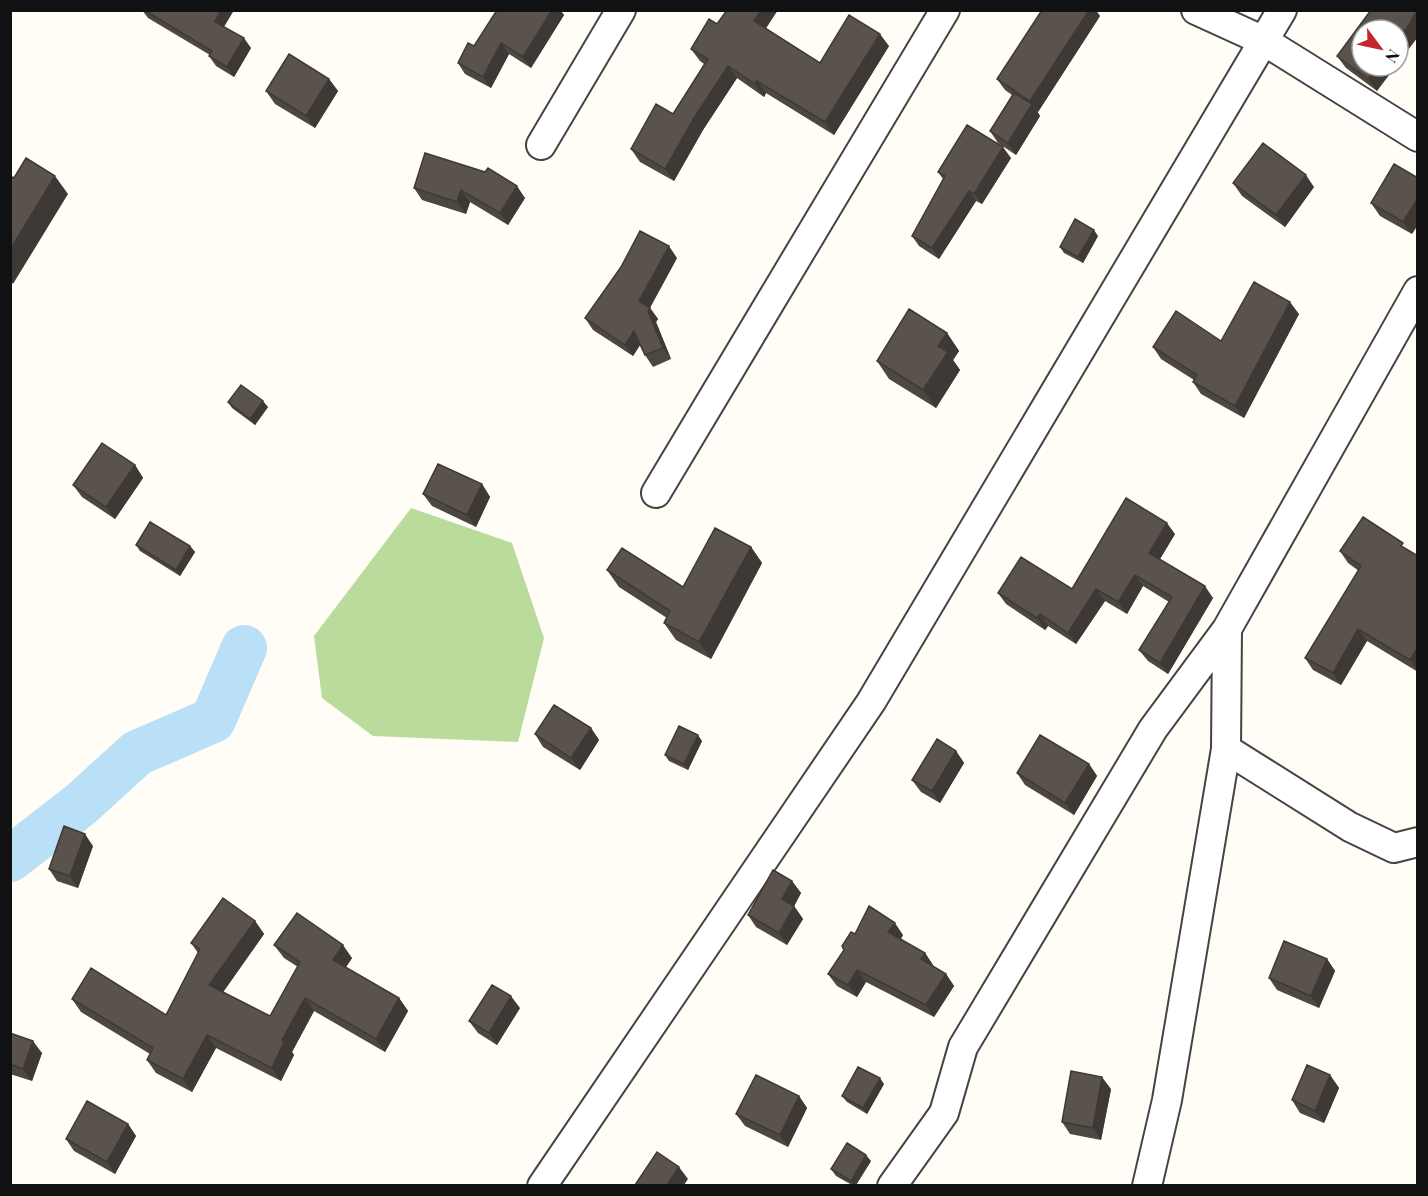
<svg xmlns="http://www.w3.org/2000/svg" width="1428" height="1196" font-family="'Playfair Display',serif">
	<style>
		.forest { fill: #b9dc9c }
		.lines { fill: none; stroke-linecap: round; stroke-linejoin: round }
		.river { stroke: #b9e0f7; stroke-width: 46 }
		.street-casing { stroke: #444; stroke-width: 32 }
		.street { stroke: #fff; stroke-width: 28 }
		.wall { fill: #4d4742 }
		.shaded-wall { fill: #3f3936 }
		.building { fill: #5a524d; stroke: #3f3936; stroke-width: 1.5 }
	</style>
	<rect width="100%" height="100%" fill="#fffdf5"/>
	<path class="forest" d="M411,508L512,543L544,638L518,742L373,736L322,698L314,636Z"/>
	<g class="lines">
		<path class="river" d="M10,859L81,804L137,753L213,720L244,648"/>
		<defs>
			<path id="street" d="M1196,10L1264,41L1418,137
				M541,145L621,10
				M656,493L945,10
				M1226,749L1350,827L1394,848L1418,842
				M542,1186L871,702L1282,10
				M892,1186L944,1113L963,1047L1153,729L1227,629L1418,291
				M1147,1186L1167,1100L1226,749L1227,629"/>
		</defs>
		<use href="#street" class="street-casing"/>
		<use href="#street" class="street"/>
	</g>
	<path class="wall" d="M142,10H234L224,27L251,48L234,77L216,66L209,56L210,55L148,18Z
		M497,10H560L564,15L531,68L509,54L491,88L465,74L458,63L474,46Z
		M1418,10V37L1398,63V30L1377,91L1346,68L1337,56Z
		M1100,16L1038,112L1037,111L1040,116L1016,155L998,143L990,131L1012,95L1005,90L997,79Z
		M717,24L766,28L820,63L889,46L834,135L766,93L764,97L737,78L703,130L674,181L640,162L631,149L673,114L704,64L700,61L691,49Z
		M329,79L338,91L315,128L275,104L266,91Z
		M1011,158L982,204L976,201L939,259L919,246L912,236L943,179L938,172Z
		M1394,164L1412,234L1380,216L1371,203Z
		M485,172L525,198L508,225L470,202L466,214L422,200L414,188Z
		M1233,183L1314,187L1285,227L1242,196Z
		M1098,236L1083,263L1064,253L1060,247Z
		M677,258L650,308L658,319L656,322L671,359L653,367L645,355L640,345L633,356L593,330L585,318Z
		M1299,314L1244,418L1201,394L1193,382L1194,380L1161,359L1153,347L1221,341Z
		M947,333L959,351L953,360L960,370L936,408L889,379L877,361Z
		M228,402L268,407L255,425L232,408Z
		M135,465L143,478L115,519L82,497L73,485Z
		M482,484L490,497L476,527L432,506L423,494Z
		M1175,534L1160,559L1213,598L1168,674L1148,661L1139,650L1169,602L1143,586L1127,614L1105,601L1076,644L1048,626L1045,630L1006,604L998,593L1072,589Z
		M136,545L190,546L195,552L180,576L140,551Z
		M751,547L762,563L711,659L676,640L664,623L667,618L619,587L607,570L683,587Z
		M1340,551H1408L1418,556V672L1367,641L1341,685L1313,670L1305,658L1359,571L1348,563Z
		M591,728L599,740L580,770L543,747L535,734Z
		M702,741L688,770L669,761L665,755Z
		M956,751L964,763L940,803L921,792L912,780Z
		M1089,764L1097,776L1074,815L1025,785L1017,773Z
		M93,846L78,888L57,881L49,869Z
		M792,881L801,893L794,906L803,919L787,945L756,927L748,915Z
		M255,921L264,934L223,992L270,1016L298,967L284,958L274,945L352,958L346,967L399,998L408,1011L385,1052L314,1011L292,1052L294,1055L281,1081L216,1048L192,1092L156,1073L147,1060L150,1054L81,1012L72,999L166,1015L198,953L191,943Z
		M855,934L903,935L901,939L925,953L933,965V966L946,974L954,986L934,1017L866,982L857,997L837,986L828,974Z
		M1327,959L1335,971L1319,1008L1277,990L1269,978Z
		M520,1008L497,1045L478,1033L469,1021Z
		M10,1033L42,1053L32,1081L10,1074Z
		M1330,1075L1339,1088L1324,1123L1300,1113L1292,1100Z
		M884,1084L867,1114L847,1102L842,1096Z
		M1111,1089L1101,1140L1070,1134L1062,1122Z
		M799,1096L807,1108L788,1147L745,1126L736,1114Z
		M128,1124L136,1136L115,1174L74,1151L66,1139Z
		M871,1161L856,1185H852L836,1176L831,1169Z"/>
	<path class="shaded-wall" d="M221,10H234L221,31L215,22Z
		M552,10H560L564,15L531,68L523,57Z
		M761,10H778L763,33L754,21Z
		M1089,10H1096L1100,16L1038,112L1030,101Z
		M1417,10V37L1398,63V39Z
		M880,34L889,46L834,135L825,122Z
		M244,38L251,48L234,77L227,67Z
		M501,43L509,54L491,88L483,77Z
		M728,66L737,78L703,130L674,181L665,169L694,118Z
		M1378,66H1396L1377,91L1368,79Z
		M329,79L338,91L315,128L306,116Z
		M757,81L766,93L764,97L755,84Z
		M1032,104L1040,116L1016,155L1008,143Z
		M1003,147L1011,158L982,204L974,194Z
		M1306,175L1314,187L1285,227L1276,215Z
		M55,176L68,194L13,284L10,280V250Z
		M517,186L525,198L508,225L500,213Z
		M461,190L470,202L466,214L457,202Z
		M969,191L976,201L939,259L932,248Z
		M1418,198V225L1412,234L1403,222Z
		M1094,230L1098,236L1083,263L1078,257Z
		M669,246L677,258L649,309L650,308L658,319L656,322L671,359L663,348L639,301Z
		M1290,302L1299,314L1244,418L1235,406Z
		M634,331L642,342L633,356L625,345Z
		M947,333L959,351L953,360L960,370L936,408L923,390L938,346Z
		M263,401L268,407L255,425L250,419Z
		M135,465L143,478L115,519L106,507Z
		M482,484L490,497L476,527L467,515Z
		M1167,523L1175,534L1157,564L1149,553Z
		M190,546L195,552L180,576L176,570Z
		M751,547L762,563L711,659L699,642Z
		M1135,575L1143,586L1127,614L1118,602Z
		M1205,586L1213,598L1168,674L1160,663Z
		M1096,589L1105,601L1076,644L1068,633Z
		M1040,614L1048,626L1045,630L1037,618Z
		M1358,629L1367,641L1341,685L1333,673Z
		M1418,647V671L1410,660Z
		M591,728L599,740L580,770L571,758Z
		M698,735L702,741L688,770L684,764Z
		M956,751L964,763L940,803L932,791Z
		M1089,764L1097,776L1074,815L1065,803Z
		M85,834L93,846L78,888L70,876Z
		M792,881L801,893L791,912L782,899Z
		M794,906L803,919L787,945L779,933Z
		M255,921L264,934L219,998L209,985Z
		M895,923L903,935L897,944L888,932Z
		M343,945L352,958L342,973L333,960Z
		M925,953L933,965L930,971L921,959Z
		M1327,959L1335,971L1319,1008L1311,996Z
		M857,970L866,982L857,997L848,985Z
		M946,974L954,986L934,1017L926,1005Z
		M511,996L520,1008L497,1045L489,1033Z
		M305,998L314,1011L292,1052L294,1055L281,1081L272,1068L282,1040Z
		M399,998L408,1011L385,1052L376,1039Z
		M207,1035L216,1048L192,1092L183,1079Z
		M33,1041L42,1053L32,1081L23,1069Z
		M1330,1075L1339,1088L1324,1123L1315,1111Z
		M1102,1077L1111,1089L1101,1140L1093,1128Z
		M880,1078L884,1084L867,1114L863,1108Z
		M799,1096L807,1108L788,1147L780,1135Z
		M128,1124L136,1136L115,1174L107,1162Z
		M866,1155L871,1161L856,1185H854L851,1181Z
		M679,1167L688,1179L684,1185H667Z"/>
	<path class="building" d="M144,10H221L215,22L244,38L227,67L209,56L212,51Z
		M497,10H552L523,57L501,43L483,77L458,63L468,43L474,46Z
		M727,10H761L754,21L820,63L849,15L880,34L825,122L757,81L755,84L728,66L694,118L665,169L631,149L656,104L673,114L708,59L691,49L709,19L717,24Z
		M1042,10H1089L1030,101L997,79Z
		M1371,10H1417L1409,25L1398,39V30H1362V66H1378L1368,79L1337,56Z
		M289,54L329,79L306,116L266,91Z
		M1014,93L1032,104L1008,143L990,131Z
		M967,125L1003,147L974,194L969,191L932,248L912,236L945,176L938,172Z
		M1263,143L1306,175L1276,215L1233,183Z
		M425,153L485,172L488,168L517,186L500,213L461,190L457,202L414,188Z
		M26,158L55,176L10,250V176L14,178Z
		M1394,164L1418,178V198L1403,222L1371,203Z
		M1075,219L1094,230L1078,257L1060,247Z
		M640,231L669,246L639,301L650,308L648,311L663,348L645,355L634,331L625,345L585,318L621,267Z
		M1254,282L1290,302L1235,406L1193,382L1197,375L1153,347L1176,311L1221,341Z
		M909,309L947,333L938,346L948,352L923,390L877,361Z
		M241,385L263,401L250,419L228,402Z
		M102,443L135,465L106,507L73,485Z
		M438,464L482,484L467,515L423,494Z
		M1126,498L1167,523L1149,553L1205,586L1160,663L1139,650L1172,597L1135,575L1118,602L1096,589L1068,633L1040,614L1037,618L998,593L1021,557L1072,589Z
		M1363,517L1403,543L1401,546L1418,556V647L1410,660L1358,629L1333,673L1305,658L1361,566L1340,551Z
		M150,522L190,546L176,570L136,545Z
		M715,528L751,547L699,642L664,623L670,611L607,570L622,548L683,587Z
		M554,705L591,728L571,758L535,734Z
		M679,726L698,735L684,764L665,755Z
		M1040,735L1089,764L1065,803L1017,773Z
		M937,739L956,751L932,791L912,780Z
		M64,826L85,834L70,876L49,869Z
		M773,870L792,881L782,899L794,906L779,933L748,915Z
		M223,898L255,921L209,985L270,1016L300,962L274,945L297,913L343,945L333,960L399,998L376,1039L305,998L282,1040L284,1042L272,1068L207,1035L183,1079L147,1060L153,1048L72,999L91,968L166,1015L200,949L191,943Z
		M869,906L895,923L888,932L925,953L921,959L946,974L926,1005L857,970L848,985L828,974L844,950L842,946L851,932L855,934Z
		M1284,941L1327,959L1311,996L1269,978Z
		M492,985L511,996L489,1033L469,1021Z
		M10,1033L33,1041L23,1069L10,1064Z
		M1307,1065L1330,1075L1315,1111L1292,1100Z
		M858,1067L880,1078L863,1108L842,1096Z
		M1071,1071L1102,1077L1093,1128L1062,1122Z
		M756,1075L799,1096L780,1135L736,1114Z
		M87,1101L128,1124L107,1162L66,1139Z
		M847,1143L866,1155L851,1181L831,1169Z
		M657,1152L679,1167L667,1185H635Z"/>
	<rect width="1428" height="1196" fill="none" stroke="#111111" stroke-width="24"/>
	<g transform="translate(1380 48) rotate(123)"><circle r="28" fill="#ffffff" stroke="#a0a0a0" stroke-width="1.5"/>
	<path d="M0-4.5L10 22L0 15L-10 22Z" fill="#c4262e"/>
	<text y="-9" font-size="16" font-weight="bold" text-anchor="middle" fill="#111111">N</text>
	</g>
</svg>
